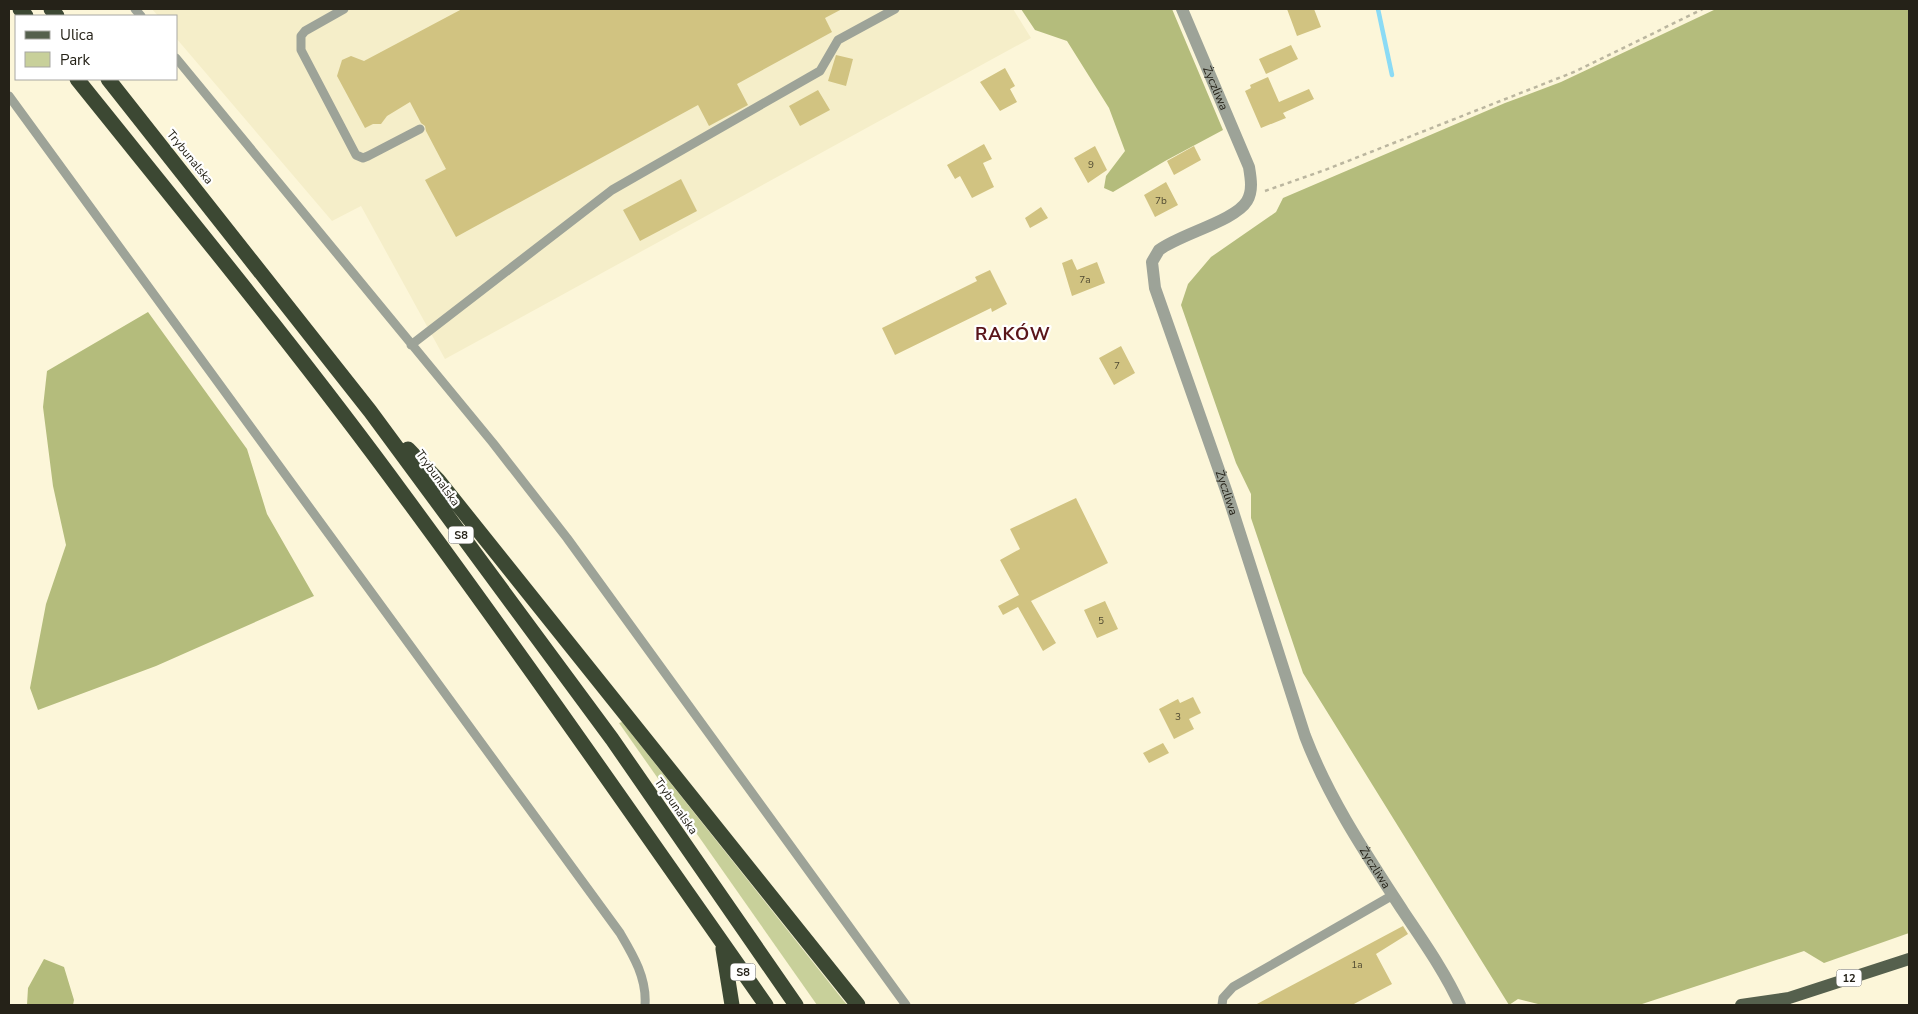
<svg xmlns="http://www.w3.org/2000/svg" width="1918" height="1014" font-family="'Nunito Sans',sans-serif">
	<style>
		.built { fill: #f5eec9 }
		.green { fill: #c8d09a }
		.forest { fill: #b4bc7c }
		.lines { fill: none; stroke-linecap: round; stroke-linejoin: round }
		.stream { stroke: #8bdbf5; stroke-width: 4.5 }
		.building { fill: #d1c381 }
		.path { stroke: #bbb69f; stroke-width: 2.5; stroke-dasharray: 4 4; stroke-linecap: butt }
		.lane { stroke: #9da398; stroke-width: 9 }
		.street { stroke: #9da398; stroke-width: 12 }
		.primary { stroke: #55604d; stroke-width: 12 }
		.highway { stroke: #3c4833; stroke-width: 15 }
		.labels { text-anchor: middle; stroke-width: 4.5; stroke-linejoin: round; paint-order: stroke }
		.number-label { font-size: 10px; fill: #504a32 }
		.shield { fill: #fff; stroke: #66645d; stroke-width: 1 }
		.shield-label { font-size: 11px; font-weight: bold; fill: #252218 }
		.street-label { font-size: 12px; fill: #252218; stroke: #fff }
		.district-label { font-size: 18px; font-weight: bold; letter-spacing: 1px; fill: #5a151a; stroke: #fff }
	</style>
	<rect width="100%" height="100%" fill="#fcf6d9"/>
	<path class="built" d="M152,9H1013L1031,38L445,359L361,206L332,221L176,38V16H158Z"/>
	<path class="green" d="M622,722L847,1005H817L619,723Z"/>
	<path class="forest" d="M1021,9H1172L1223,130L1165,161L1113,192L1104,188L1106,176L1125,151L1109,108L1067,41L1035,30Z
		M1716,9H1909V933L1824,963L1804,951L1639,1005H1542L1518,999L1509,1005L1303,673L1251,518V494L1236,463L1181,305L1188,284L1211,257L1276,212L1283,198L1505,103L1561,82Z
		M148,312L247,449L267,514L314,596L156,666L38,710L30,688L46,604L66,545L53,486L43,407L47,371Z
		M44,959L64,967L74,1000L73,1005H27L28,988Z"/>
	<g class="lines">
		<path class="stream" d="M1378,9L1392,75"/>
	</g>
	<path class="building" d="M462,9H842L825,18L832,32L737,84L748,105L709,126L698,105L456,237L425,180L446,169L426,131L425,126L421,123L410,102L387,116L381,124H373L365,128L337,76L342,60L351,56L364,61Z
		M1287,9H1314L1321,27L1297,36Z
		M1291,45L1298,59L1266,74L1259,59Z
		M836,55L853,59L846,86L828,81Z
		M1005,68L1015,86L1010,89L1017,102L1000,111L980,82Z
		M1268,77L1279,102L1309,89L1314,99L1283,113L1286,118L1261,128L1245,91L1251,88L1250,85Z
		M818,90L830,110L800,126L789,106Z
		M984,144L992,159L983,163L994,187L972,198L960,176L955,179L947,165Z
		M1095,146L1107,170L1088,183L1074,158Z
		M1194,146L1201,160L1174,175L1167,161Z
		M681,179L697,211L640,241L623,210Z
		M1166,182L1178,205L1155,217L1144,195Z
		M1041,207L1048,218L1030,228L1025,218Z
		M1072,259L1077,270L1097,262L1105,283L1072,296L1062,263Z
		M990,270L1007,304L992,312L991,308L895,355L882,328L977,281L975,277Z
		M1121,346L1135,373L1114,385L1099,358Z
		M1076,498L1108,563L1031,601L1056,643L1043,651L1018,607L1003,615L998,606L1019,595L1000,560L1020,549L1010,529Z
		M1105,601L1118,629L1097,638L1084,610Z
		M1193,697L1201,713L1189,719L1194,729L1174,739L1159,709L1178,699L1180,703Z
		M1163,743L1169,753L1149,763L1143,753Z
		M1403,926L1408,934L1376,954L1392,984L1352,1005H1255Z"/>
	<g class="lines">
		<path class="path" d="M1265,191L1325,170L1574,72L1703,9"/>
		<path class="lane" d="M135,9L141,16
			M344,9L305,31L301,36V50L356,155L363,158L368,156L420,129
			M176,58L493,443L567,538L906,1005
			M9,96L620,933C633,955 647,978 645,1005
			M411,345L612,190L820,71L838,40L895,9
			M1222,1005L1223,998L1233,987L1393,895"/>
		<path class="street" id="s1" d="M1182,9L1249,167C1251,179 1253,191 1247,201C1235,221 1180,234 1159,250L1152,262L1155,288L1227,493L1305,736C1329,799 1366,854 1403,911C1423,941 1445,972 1460,1005"/>
		<path class="primary" d="M1741,1005L1789,998L1909,959"/>
		<path class="highway" d="M20,9L26,16
			M51,9L57,16
			M77,79C187,216 299,352 403,494C527,662 646,834 766,1005
			M108,79L370,411L612,739L796,1005
			M408,449L438,480L858,1005
			M723,949L732,1005"/>
	</g>
	<g class="labels">
		<g class="number-label">
			<text x="1091" y="168">9</text>
			<text x="1161" y="204">7b</text>
			<text x="1085" y="283">7a</text>
			<text x="1117" y="369">7</text>
			<text x="1101" y="624">5</text>
			<text x="1178" y="720">3</text>
			<text x="1357" y="968">1a</text>
		</g>
		<g class="shield">
			<rect x="448.5" y="526.5" width="25" height="17" rx="4"/>
			<rect x="730.5" y="963.5" width="25" height="17" rx="4"/>
			<rect x="1836.5" y="969.5" width="25" height="17" rx="4"/>
		</g>
		<g class="shield-label">
			<text x="461" y="539">S8</text>
			<text x="743" y="976">S8</text>
			<text x="1849" y="982">12</text>
		</g>
		<g class="street-label">
			<text dy="4" stroke="none"><textPath href="#s1" startOffset="86">Życzliwa</textPath></text>
			<text transform="translate(190 157) rotate(51)" y="4">Trybunalska</text>
			<text transform="translate(438 478) rotate(54)" y="4">Trybunalska</text>
			<text dy="4" stroke="none"><textPath href="#s1" startOffset="565">Życzliwa</textPath></text>
			<text transform="translate(676 806) rotate(55)" y="4">Trybunalska</text>
			<text dy="4" stroke="none"><textPath href="#s1" startOffset="970">Życzliwa</textPath></text>
		</g>
		<g class="district-label">
			<text x="1013" y="340">RAKÓW</text>
		</g>
	</g>
	<rect width="1918" height="1014" fill="none" stroke="#252218" stroke-width="20"/>
	<rect x="15" y="15" width="162" height="65" fill="#ffffff" stroke="#a8a7a3"/>
	<rect x="25" y="31" width="25" height="8" fill="#55604d" stroke="#a8a7a3"/>
	<text x="60" y="40" font-size="15" fill="#252218">Ulica</text>
	<rect x="25" y="52" width="25" height="15" fill="#c8d09a" stroke="#a8a7a3"/>
	<text x="60" y="65" font-size="15" fill="#252218">Park</text>
</svg>
